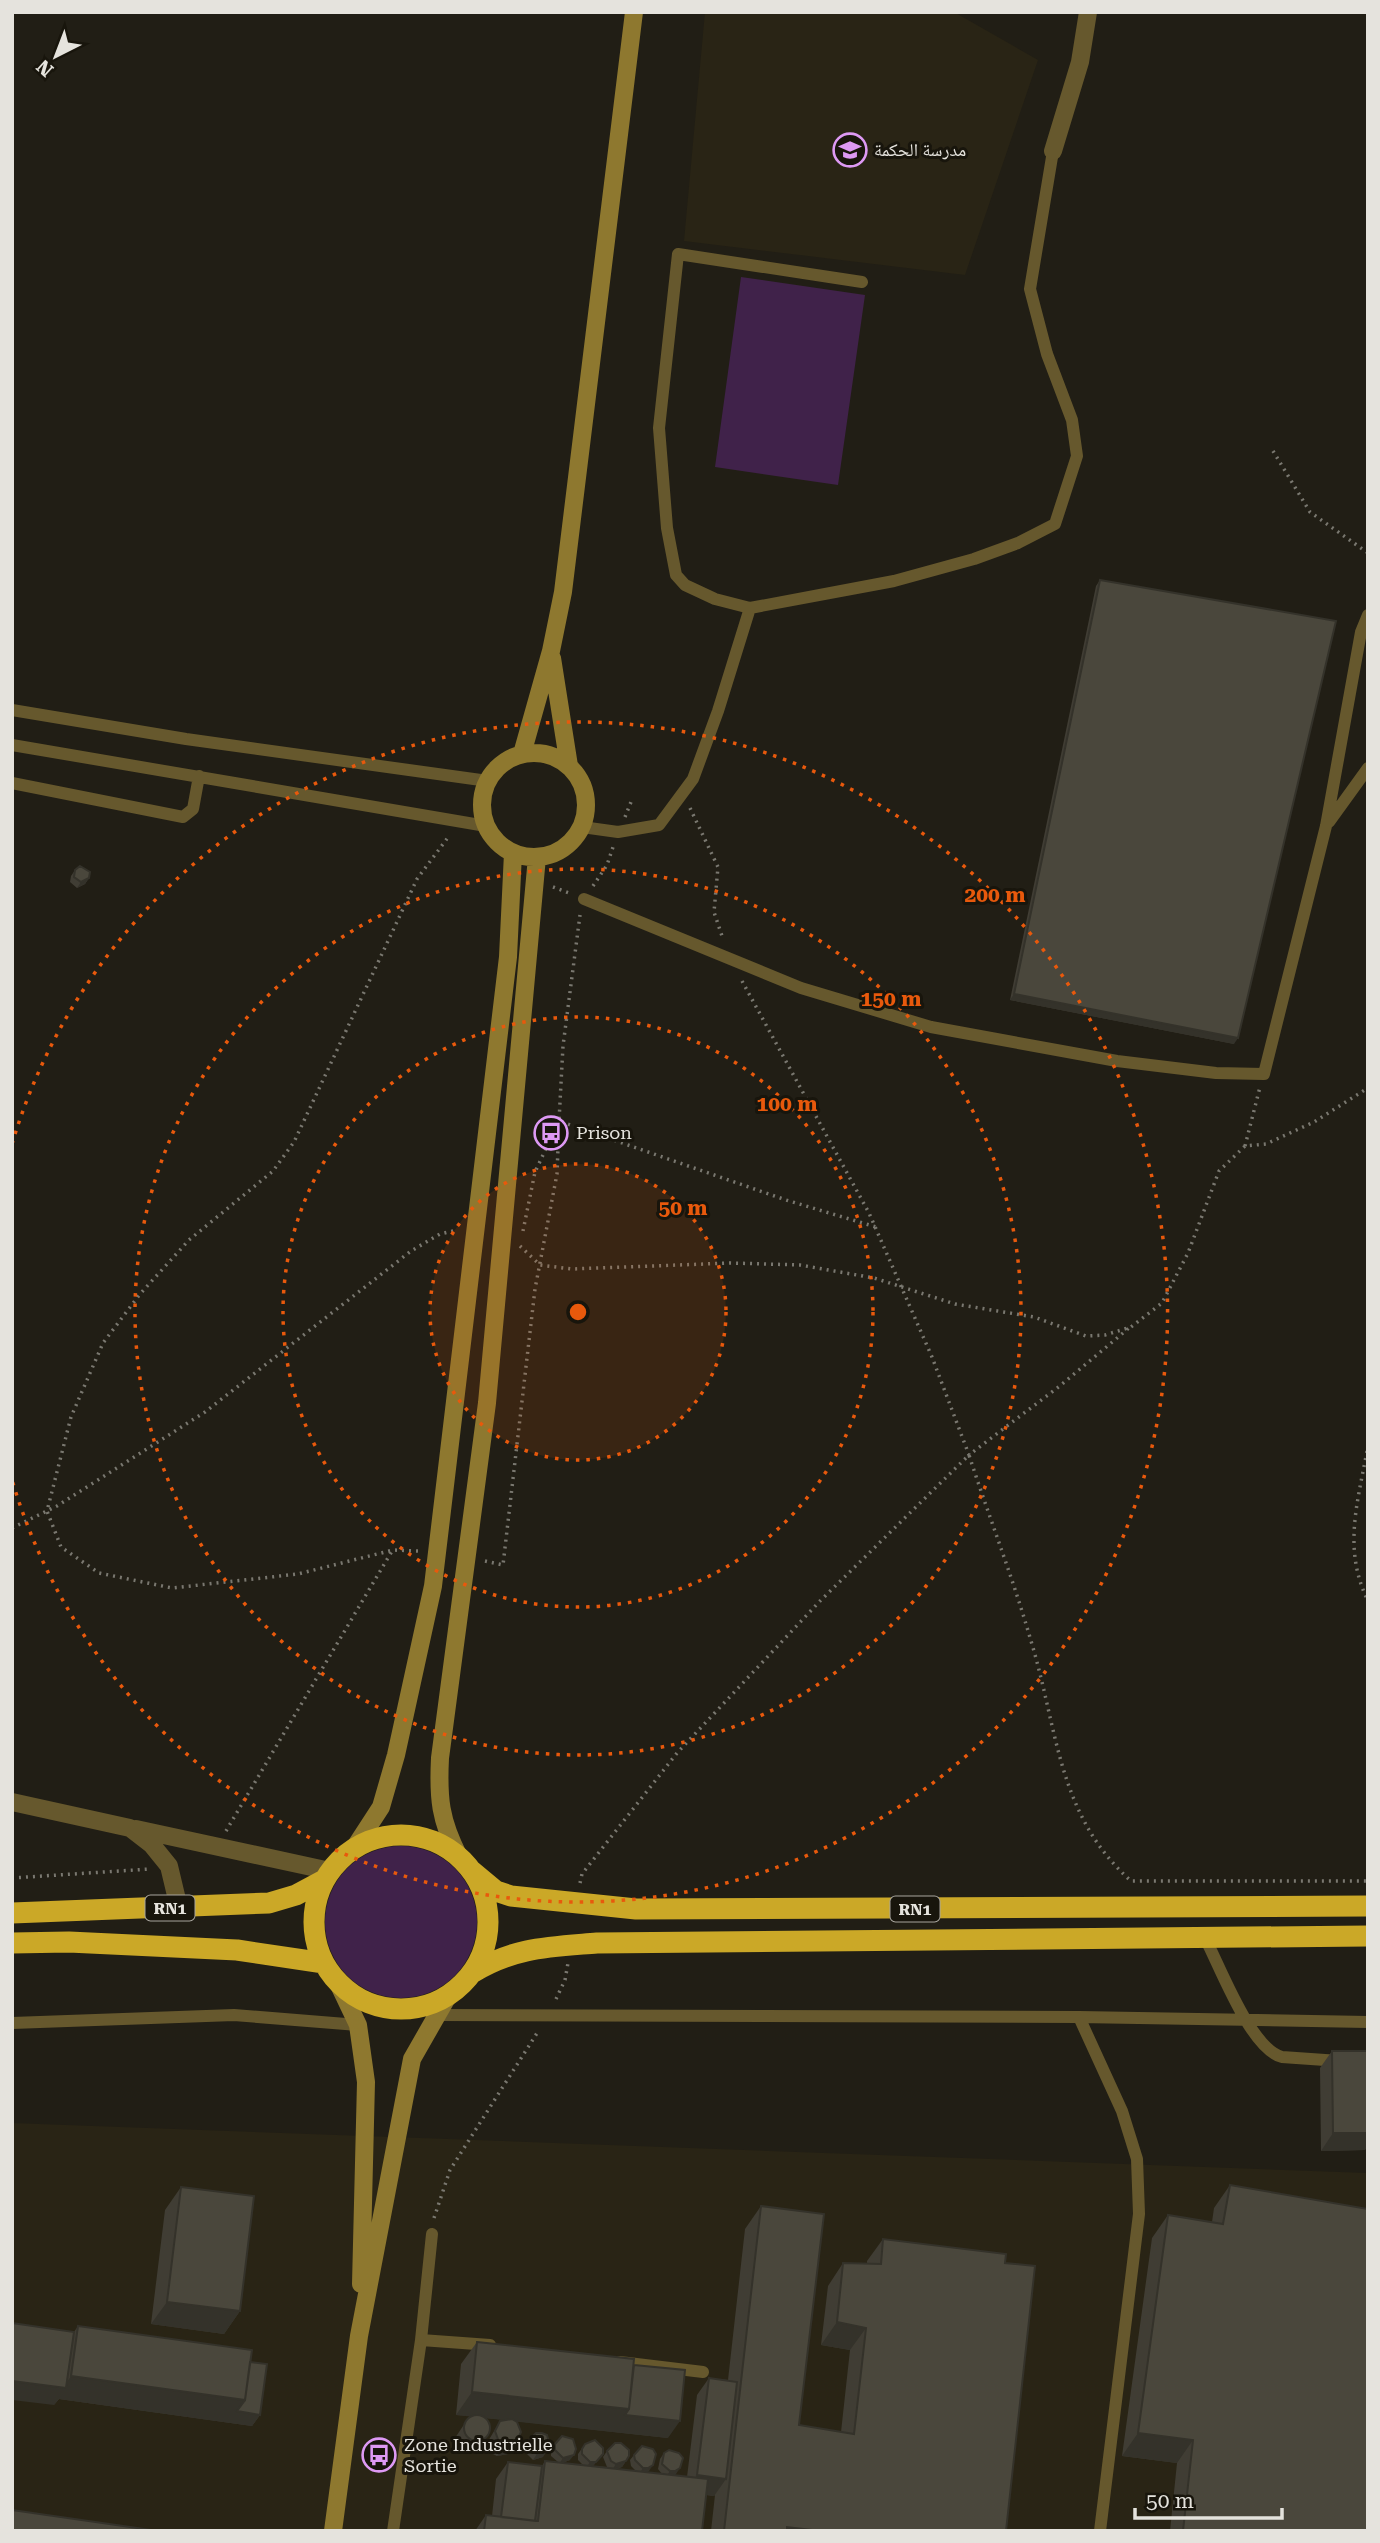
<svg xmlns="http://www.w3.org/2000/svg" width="1380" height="2543" font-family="'Roboto Serif','Noto Naskh Arabic',serif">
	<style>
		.built { fill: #292415 }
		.green { fill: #40224a }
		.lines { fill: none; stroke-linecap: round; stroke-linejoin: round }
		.path { stroke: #7a7870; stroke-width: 3.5; stroke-dasharray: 2 5; stroke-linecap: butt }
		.lane { stroke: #66582d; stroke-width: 12 }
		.street { stroke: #66582d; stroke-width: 18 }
		.secondary { stroke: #8e782f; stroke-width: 18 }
		.highway { stroke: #cba827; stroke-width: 21 }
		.wall { fill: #403d34 }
		.shaded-wall { fill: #34322a }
		.building { fill: #4a473c; stroke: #34322a; stroke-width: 2 }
		.ring { fill: none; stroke: #e8590c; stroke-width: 3.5; stroke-dasharray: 3.5 7 }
		.labels { text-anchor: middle; stroke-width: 6; stroke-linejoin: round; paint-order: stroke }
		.shield { fill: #18150c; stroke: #a8a59e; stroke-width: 2 }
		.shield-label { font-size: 16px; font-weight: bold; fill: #e5e3dd }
		.poi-label { font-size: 18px; fill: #e5e3dd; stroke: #18150c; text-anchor: start }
		.centre { fill: #e8590c; stroke: #18150c; stroke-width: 3.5 }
		.ring-label { font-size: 21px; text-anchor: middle; font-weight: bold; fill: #e8590c; stroke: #18150c; stroke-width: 6; stroke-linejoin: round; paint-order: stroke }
	</style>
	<rect width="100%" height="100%" fill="#211e15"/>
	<path class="built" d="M705,12H954L1038,60L965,275L684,241Z
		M12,2123L1368,2173V2531H12Z"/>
	<path class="green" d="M741,277L865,295L838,485L715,467Z
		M325 1922a76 76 0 1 1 152 0a76 76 0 1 1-152 0Z"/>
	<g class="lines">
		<path class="path" d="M1273,451L1310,512L1368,553
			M690,808L718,867L714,912L723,939
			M625,817L631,802
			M593,886L607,865L613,847
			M553,887L572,894
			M742,981L869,1213L932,1357L969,1455L1061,1385L1129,1328
			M1245,1146L1260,1087
			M523,1231L535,1172L559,1121L563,1046L580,915
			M520,1246L540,1265L572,1269L731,1263L800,1265L874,1278L955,1304L1034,1317L1086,1336L1105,1335L1131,1327L1162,1303L1188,1253L1219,1171L1245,1146L1266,1144L1314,1122L1368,1088
			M1367,1451C1357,1505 1343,1550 1368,1601
			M12,1528L57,1506L205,1412L411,1251L440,1234L457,1230
			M418,1551L393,1550L298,1574L172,1588L99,1573L61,1547L47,1511L71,1417L103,1343L140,1294L189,1240L273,1171L294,1142L417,879L449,836
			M485,1561L503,1565L535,1289L557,1174L559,1121L786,1200L876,1227
			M226,1831L392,1551
			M12,1878L150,1869
			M580,1883L582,1874L677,1753L820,1601L969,1455C989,1517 1013,1578 1031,1641C1058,1729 1057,1815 1131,1881H1368
			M556,1999L565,1980L568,1963
			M434,2218L450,2170L539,2030"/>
		<path class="lane" d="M862,282L678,254L659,428L667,528L676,575L685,585L715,599L750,608L894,581L974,559L1018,543L1055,524L1077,456L1072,420L1047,354L1030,289L1053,151
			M12,710L186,739L488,781
			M12,745L486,826
			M12,783L183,817L193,809L199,776
			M1329,822L1368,768
			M582,827L618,832L659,825L693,779L718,711L750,608
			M584,899L801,988L931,1027L1117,1061L1216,1073L1264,1074L1326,826L1361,632L1368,615
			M1206,1940C1221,1969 1251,2049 1282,2057L1368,2063
			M436,2015L1079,2017L1368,2022
			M1079,2017L1122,2111L1137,2159L1139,2214L1100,2531
			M12,2023L234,2015L358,2025
			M421,2340L490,2345
			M620,2362L703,2372
			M393,2531L421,2340L432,2234"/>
		<path class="street" d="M1053,151L1080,62L1088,12
			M12,1802L130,1828L152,1845L169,1866L179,1908
			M136,1829L330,1871"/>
		<path class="secondary" d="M552,658L569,766
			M482 805a52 52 0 1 1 104 0a52 52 0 1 1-104 0Z
			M522,754L551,651L563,592L634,12
			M355,1847L381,1807L396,1755L433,1586L508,957L513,853
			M459,1857C440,1820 438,1798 440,1758L487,1403L537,857
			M338,1983L358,2025L366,2082L361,2284
			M333,2531L359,2336L412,2059L448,1996"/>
		<path class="highway" d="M314 1922a87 87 0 1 1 174 0a87 87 0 1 1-174 0Z
			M472,1871L496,1891L511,1896L636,1909L1368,1906
			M12,1913L269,1903L296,1895L324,1880
			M12,1943L69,1942L237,1950L324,1963
			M472,1973C515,1947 549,1947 597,1943L1368,1936"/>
	</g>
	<path class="wall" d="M1100,580L1234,1044L1010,1000L1096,586Z
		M75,870L89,878L85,884L77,888L70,882L71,876Z
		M1332,2051L1365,2150L1321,2151L1320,2068Z
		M1230,2185L1368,2531H1170L1177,2463L1122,2456L1152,2238L1168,2215L1212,2222L1214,2208Z
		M181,2187L240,2311L224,2334L151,2324L165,2210Z
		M761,2206L799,2425L841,2432L850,2350L821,2345L828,2286L843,2263L867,2264V2261L883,2239L1005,2263L1006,2531H711L715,2495L714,2496L706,2495L702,2531H475L486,2515L492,2516L496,2479L508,2462L542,2466L545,2461L558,2462L551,2456V2450L555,2444L570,2460L562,2463L583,2465L578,2460V2454L585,2444L603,2454L593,2466L607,2467L603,2457L607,2451L626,2461L622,2467L616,2469L636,2471L631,2466L630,2460L634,2455L649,2471L646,2472L662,2474L658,2469L660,2459L664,2453L676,2474L674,2475L687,2477L697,2395L709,2378L728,2380L745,2229Z
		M78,2326L250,2362L260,2415L252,2426L59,2399L54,2405L74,2332Z
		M477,2342L634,2365L668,2438L515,2421L508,2454L497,2456L491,2453L487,2443L500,2421L507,2420L485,2418V2439L477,2450L465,2452L460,2449L455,2438L469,2417L472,2416L456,2415L461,2364Z
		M528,2441L543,2457L533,2460L525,2452L524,2446Z"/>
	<path class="shaded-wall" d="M89,878L85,884L77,888L81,882Z
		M1014,994L1238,1038L1234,1044L1010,1000Z
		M1333,2133H1368V2147L1365,2150L1321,2151Z
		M167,2302L240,2311L224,2334L151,2324Z
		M837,2322L866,2328L850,2350L821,2345Z
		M71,2376L245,2400L260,2415L252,2426L59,2399L54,2405L12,2400V2381L63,2388Z
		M472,2392L629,2409L680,2421L668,2438L456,2415Z
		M1138,2433L1193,2440L1177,2463L1122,2456Z
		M485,2439L477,2450L465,2452L473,2441Z
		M516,2443L508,2454L497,2456L505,2445Z
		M547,2451L543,2457L533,2460L537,2454Z
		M603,2454L592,2467L586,2468L590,2462Z
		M574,2455L570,2460L559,2464L563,2458Z
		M626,2461L622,2467L612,2470L616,2464Z
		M653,2465L649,2471L644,2473L639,2474L643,2468Z
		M680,2468L676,2474L671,2477H666L670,2471Z
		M697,2475L726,2479L714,2496L686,2492Z
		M787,2527L821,2531H785Z"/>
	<path class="building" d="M1100,580L1336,621L1238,1038L1014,994Z
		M80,866L90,872L89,878L81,882L74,877L75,870Z
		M1332,2051H1368V2133H1333Z
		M1230,2185L1368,2209V2531H1183L1193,2440L1138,2433L1168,2215L1223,2224Z
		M181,2187L254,2196L240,2311L167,2302Z
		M761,2206L824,2214L799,2425L854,2434L866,2328L837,2322L843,2263L881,2264L883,2239L1006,2254L1005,2263L1035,2266L1006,2531H821L787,2527V2531H724Z
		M12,2323L74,2332L66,2388L12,2381Z
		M78,2326L252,2350L245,2400L71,2376Z
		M477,2342L634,2359L629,2409L472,2392Z
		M250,2362L267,2364L260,2415L237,2411L245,2400Z
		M634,2365L685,2370L680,2421L625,2415L629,2409Z
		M709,2378L737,2382L726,2479L697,2475Z
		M464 2428a13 13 0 1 1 26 0a13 13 0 1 1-26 0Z
		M512,2419L517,2422L521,2432L516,2443L505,2445L499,2442L495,2431L500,2421Z
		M536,2433H542L547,2435L550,2446L547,2451L537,2454L529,2447L528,2441Z
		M562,2436L573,2439L576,2449L574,2455L563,2458L555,2450V2444Z
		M595,2440L603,2448V2454L596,2462H590L582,2454V2449L585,2444Z
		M615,2443H621L629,2450V2456L626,2461L616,2464L611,2461L607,2451Z
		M642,2446L653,2449L656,2454L653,2465L648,2468H643L635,2460L634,2455Z
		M669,2450L679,2453L683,2458L680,2468L675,2471H670L662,2464L664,2453Z
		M545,2461L708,2479L702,2531H484L486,2515L538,2521Z
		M508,2462L542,2466L535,2521L501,2517Z
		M12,2510L158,2531H12Z"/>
	<circle cx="578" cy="1312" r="148" fill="#e8590c" fill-opacity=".12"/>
	<g class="ring">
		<circle cx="578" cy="1312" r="148"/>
		<circle cx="578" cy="1312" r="295"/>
		<circle cx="578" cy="1312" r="443"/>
		<path d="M12 1144A590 590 0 1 1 12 1480"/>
	</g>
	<defs>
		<symbol id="school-ring" viewBox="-11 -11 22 22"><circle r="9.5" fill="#18150c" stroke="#dd99f4" stroke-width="1.5"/><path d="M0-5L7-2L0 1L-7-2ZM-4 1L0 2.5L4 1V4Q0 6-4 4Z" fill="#dd99f4"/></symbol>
		<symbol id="bus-ring" viewBox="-11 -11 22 22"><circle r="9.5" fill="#18150c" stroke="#dd99f4" stroke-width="1.5"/><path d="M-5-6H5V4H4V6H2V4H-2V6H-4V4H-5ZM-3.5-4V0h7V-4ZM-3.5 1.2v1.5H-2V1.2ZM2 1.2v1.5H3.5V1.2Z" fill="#dd99f4"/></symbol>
	</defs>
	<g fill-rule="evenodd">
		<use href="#school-ring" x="831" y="131" width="38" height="38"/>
		<use href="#bus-ring" x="532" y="1114" width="38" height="38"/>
		<use href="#bus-ring" x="360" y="2436" width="38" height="38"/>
	</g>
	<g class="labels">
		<g class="shield">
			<rect x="145.5" y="1895.5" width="49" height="25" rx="5"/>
			<rect x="890.5" y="1896.5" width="49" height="25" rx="5"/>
		</g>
		<g class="shield-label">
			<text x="170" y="1914">RN1</text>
			<text x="915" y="1915">RN1</text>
		</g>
		<g class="poi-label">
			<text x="874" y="156">مدرسة الحكمة</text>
			<text x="576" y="1139">Prison</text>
			<text x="404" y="2451">Zone Industrielle<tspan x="404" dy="21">Sortie</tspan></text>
		</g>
	</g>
	<circle cx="578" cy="1312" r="10" class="centre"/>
	<g class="ring-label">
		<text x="995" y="902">200 m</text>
		<text x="891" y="1006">150 m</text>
		<text x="787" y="1111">100 m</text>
		<text x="683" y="1215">50 m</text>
	</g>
	<rect width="1380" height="2543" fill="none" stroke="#e5e3dd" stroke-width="28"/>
	<g transform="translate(56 56) rotate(222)" stroke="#18150c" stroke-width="5" paint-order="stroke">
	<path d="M0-5L12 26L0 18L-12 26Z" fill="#e5e3dd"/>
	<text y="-10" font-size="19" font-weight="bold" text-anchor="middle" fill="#e5e3dd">N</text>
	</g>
	<path d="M1135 2508v10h147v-10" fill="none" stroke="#e5e3dd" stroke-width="3.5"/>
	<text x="1146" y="2508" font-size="21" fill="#e5e3dd" stroke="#18150c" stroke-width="5" paint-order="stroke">50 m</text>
</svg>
